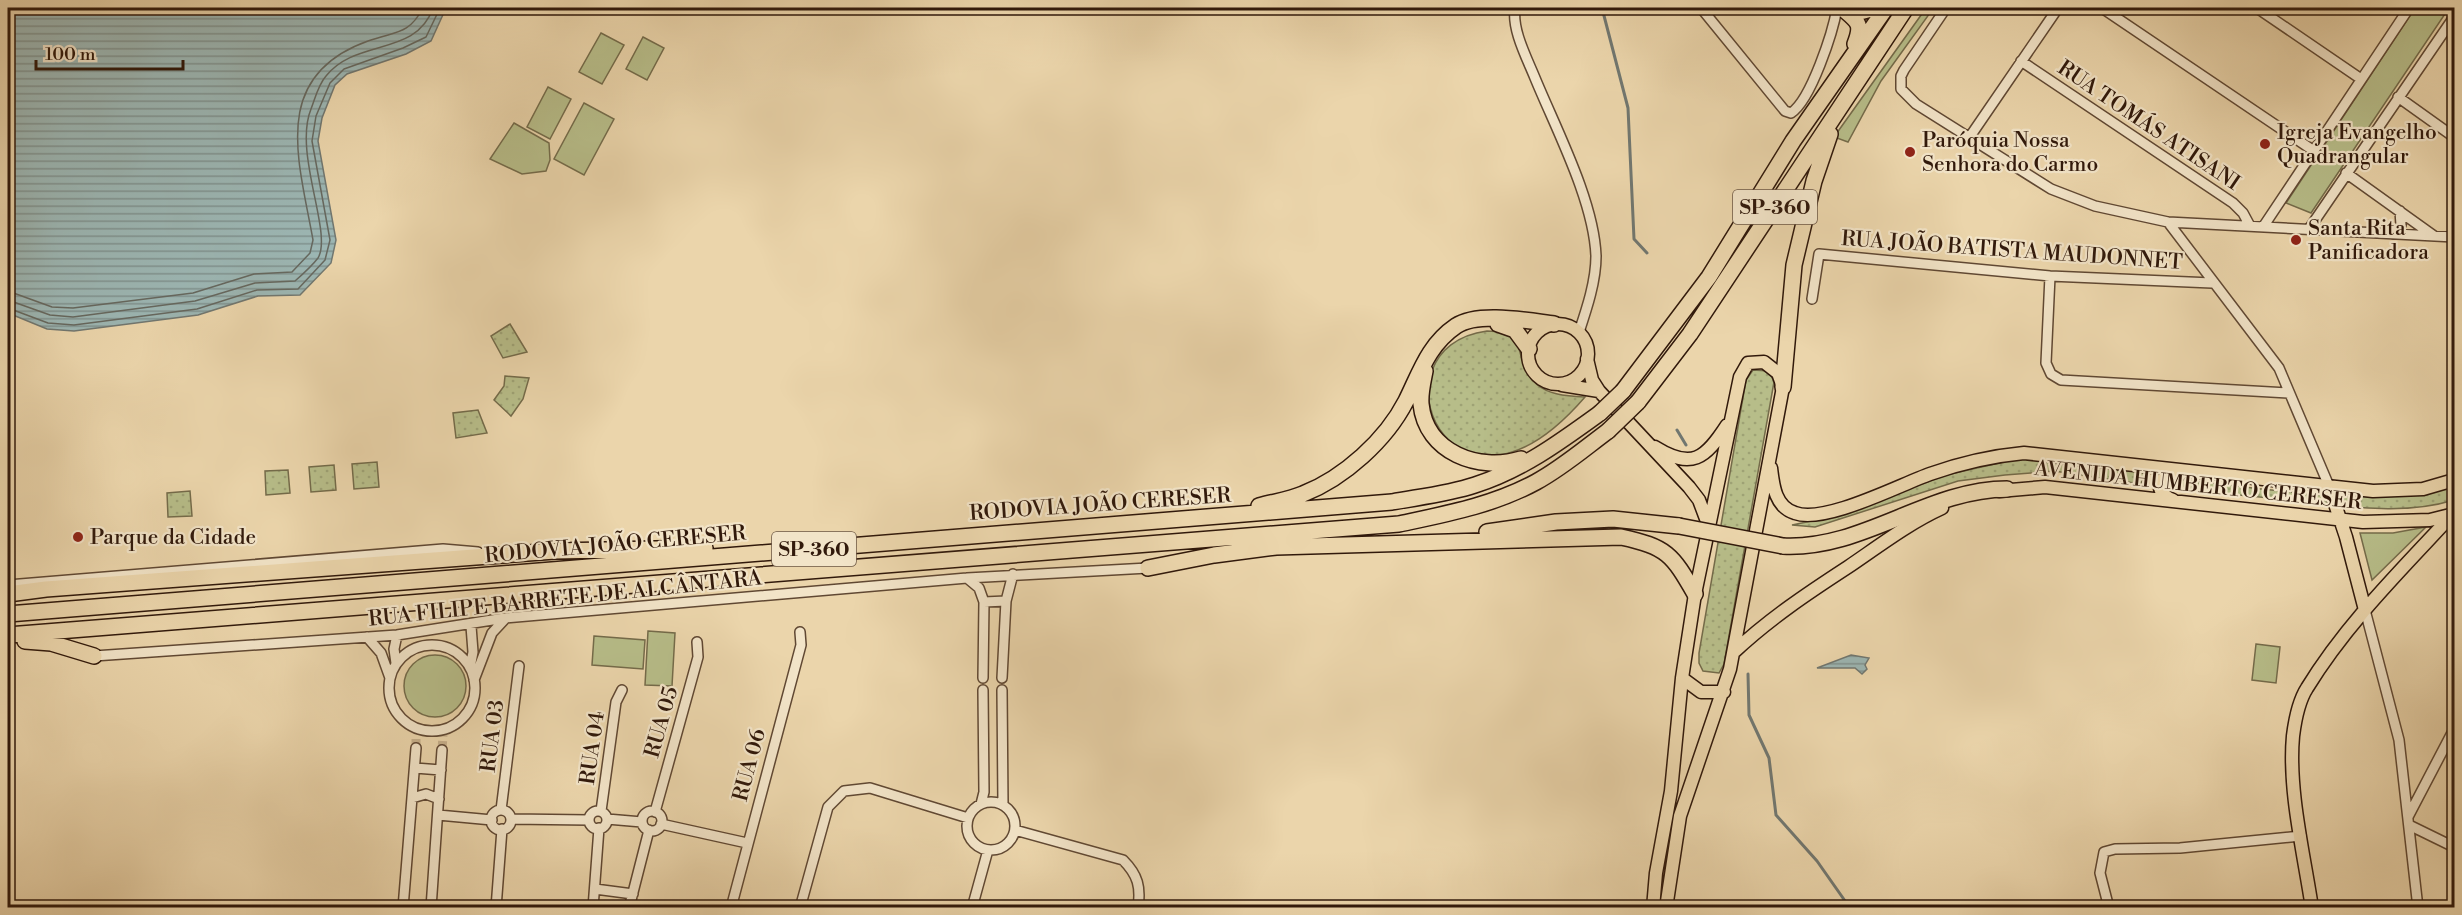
<svg xmlns="http://www.w3.org/2000/svg" width="2462" height="915" font-family="'Libre Bodoni',serif">
	<style>
		.grass { fill: url(#grass-dots); stroke: #746b4a; stroke-width: 1.5 }
		.park { fill: #b7bd89; stroke: #746b4a; stroke-width: 1.5 }
		.water { fill: url(#water-rules); stroke: #717770; stroke-width: 1.5 }
		.lines { fill: none; stroke-linecap: round; stroke-linejoin: round }
		.shore { stroke: #66685f; stroke-width: 1.5 }
		.stream { stroke: #717770; stroke-width: 3 }
		.minor-tunnel { stroke: #c6af8b; stroke-width: 9; stroke-dasharray: 9 4.5; stroke-linecap: butt }
		.minor-casing { stroke: #604833; stroke-width: 12 }
		.major-casing { stroke: #31190b; stroke-width: 15 }
		.highway-casing { stroke: #31190b; stroke-width: 18 }
		.minor { stroke: #f2e4c8; stroke-width: 9 }
		.major { stroke: #ebd5ab; stroke-width: 12 }
		.highway { stroke: #ebd5ab; stroke-width: 15 }
		.highway-bridge-casing { stroke: #31190b; stroke-width: 18; stroke-linecap: butt }
		.highway-bridge { stroke: #ebd5ab; stroke-width: 15 }
		.poi-dot { fill: #8f2418; stroke: #f2e4c8; stroke-width: 2 }
		.labels { text-anchor: middle; stroke-width: 4.5; stroke-linejoin: round; paint-order: stroke }
		.shield { fill: #f2e4c8; stroke: #6b5644; stroke-width: 1.5 }
		.shield-label { font-size: 20px; font-weight: bold; fill: #31190b }
		.street-label { font-size: 21px; fill: #31190b; stroke: #f2e4c8 }
		.poi-label { font-size: 21px; fill: #31190b; stroke: #f2e4c8; text-anchor: start }
	</style>
	<defs>
		<pattern id="grass-dots" width="8" height="8" patternUnits="userSpaceOnUse" patternTransform="scale(1.5)"><rect width="8" height="8" fill="#b7bd89"/><path d="M2 2h.1M6 6h.1" fill="none" stroke="#9ea275" stroke-width="1.8" stroke-linecap="round"/></pattern>
		<pattern id="water-rules" width="6" height="5" patternUnits="userSpaceOnUse" patternTransform="scale(1.5)"><rect width="6" height="5" fill="#9cb6b3"/><path d="M0 2.5h6" fill="none" stroke="#809390"/></pattern>
	</defs>
	<rect width="100%" height="100%" fill="#ebd5ab"/>
	<filter id="stains"><feTurbulence type="fractalNoise" baseFrequency=".00333" numOctaves="4"/><feColorMatrix values="0 0 0 0 .2 0 0 0 0 .09 0 0 0 0 .02 0 0 0 .5 -.17"/></filter>
	<radialGradient id="worn" r=".72"><stop offset=".6" stop-color="#630" stop-opacity="0"/><stop offset="1" stop-color="#630" stop-opacity=".3"/></radialGradient>
	<path class="grass" d="M510,324L527,352L503,358L491,336Z
		M1487,331L1504,332L1517,340C1527,386 1539,395 1585,397C1449,555 1366,347 1487,331Z
		M1753,370L1769,371L1774,382L1724,664L1719,673L1703,671L1699,663V653L1746,380Z
		M505,376L529,378L523,399L511,416L494,400L504,386Z
		M478,410L487,433L456,438L453,413Z
		M2021,458L2138,469L2144,474L2141,484L2054,471L2005,475L1958,481L1815,527L1792,525L1831,517L1946,475Z
		M377,462L379,487L354,489L352,464Z
		M334,465L336,490L311,492L309,467Z
		M288,470L290,493L266,495L265,471Z
		M2177,479C2256,487 2379,510 2454,486V500C2406,515 2354,507 2305,502C2262,497 2220,493 2177,489Z
		M190,491L192,516L168,517L167,493Z"/>
	<path class="park" d="M2415,8H2449L2311,213L2286,203Z
		M1924,11L1930,13L1881,81L1848,142L1834,137Z
		M601,33L624,45L602,84L579,72Z
		M643,37L664,48L647,80L626,69Z
		M548,87L571,99L550,139L527,127Z
		M584,103L614,119L584,175L554,159Z
		M514,123L549,143L550,160L546,171L522,174L490,159Z
		M2426,527L2372,580L2360,533H2393Z
		M648,631L675,633L672,686L645,685Z
		M594,636L645,640L643,669L592,665Z
		M2256,644L2280,647L2276,683L2252,680Z
		M404 686a31 31 0 1 1 62 0a31 31 0 1 1-62 0Z"/>
	<path class="water" d="M8,8H446L431,41L406,54L347,74L335,85L322,118L318,141L336,240L331,263L300,295L258,296L198,315L74,331L47,329L8,313Z
		M1851,655L1869,658L1865,665L1867,669L1862,674L1855,668H1817Z"/>
	<g class="lines">
		<path class="shore" d="M8,291L52,307L73,308L193,293L254,274L292,272L310,253L313,240C299,161 269,76 368,41C395,31 408,36 423,8
			M8,300L50,315L73,317L195,301L255,283L295,281C303,274 312,266 318,258C333,233 293,153 311,109C315,99 318,85 326,76C356,38 416,57 433,8
			M8,308L48,323L74,325L197,309L257,290L298,289L325,260L330,240L312,141L316,116L330,83L344,69L403,48L426,37L440,8"/>
		<path class="stream" d="M1602,8L1628,108L1634,239L1647,253
			M1677,430L1686,445
			M1748,674L1749,715L1769,758L1776,815L1817,861L1850,908"/>
		<path class="minor-tunnel" d="M416,748V735
			M442,750L443,735"/>
		<defs>
			<path id="minor" d="M1515,8C1512,30 1526,56 1535,78C1556,129 1594,201 1596,256C1596,281 1587,308 1579,332
				M1701,8L1785,111L1791,113C1811,100 1833,32 1837,8
				M1946,8L1904,70L1901,76V89L1916,104L2051,189L2095,206L2168,222L2454,237
				M2102,8L2314,151
				M2257,8L2361,79
				M2021,61L2233,203L2243,213L2250,226
				M2398,97L2454,137
				M1969,138L2058,8
				M2346,173L2434,236
				M2168,222L2279,368L2329,486
				M2263,227L2409,8
				M2309,229L2454,17
				M2393,234L2401,225L2400,211
				M2050,276L2046,363L2051,374L2061,380L2289,393
				M1812,299L1819,254L2050,276L2212,283
				M967,578L979,588L984,602L983,678
				M8,585L443,549L478,552
				M984,602L1006,601
				M2365,610L2399,740L2418,908
				M367,637L381,653L390,678
				M389 688a43 43 0 1 1 86 0a43 43 0 1 1-86 0Z
				M94,656L397,635L505,618L967,578L1148,568
				M396,663L394,649L397,635
				M470,668L473,652L471,626
				M1002,678L1006,601L1013,574
				M474,680L492,633L505,619
				M1002,690L1003,805
				M415,768L441,770
				M412,798L426,794L439,799
				M967 826a24 24 0 1 1 48 0a24 24 0 1 1-48 0Z
				M981,804L984,792L983,690
				M501,810L519,666
				M491 820a10 10 0 1 1 20 0a10 10 0 1 1-20 0Z
				M601,811L616,702L622,690
				M589 820a9 9 0 1 1 18 0a9 9 0 1 1-18 0Z
				M642 821a10 10 0 1 1 20 0a10 10 0 1 1-20 0Z
				M655,812L698,657L697,642
				M438,815L492,820
				M2408,817L2454,729
				M511,819L589,820
				M607,819L642,822
				M661,824L747,843
				M2409,825L2454,847
				M1015,830L1123,860C1138,875 1141,887 1138,908
				M595,889L633,894
				M403,908L416,748
				M431,908L442,750
				M496,908L502,829
				M593,908L599,828
				M629,908L649,830
				M731,908L801,645L800,632
				M800,908L828,807L844,791L870,788L968,818
				M972,908L988,850
				M2109,908L2100,873L2104,852L2115,849L2180,848L2301,836"/>
			<path id="major" d="M1528 354a30 30 0 1 1 60 0a30 30 0 1 1-60 0Z
				M1587,359L1592,380L1599,391L1689,487L1699,500L1708,524
				M1562,385L1599,391
				M1655,447C1692,470 1705,459 1727,425
				M1771,468C1773,485 1775,507 1795,513C1825,524 1899,485 1930,474C1961,463 1992,456 2024,453L2373,491L2423,489L2454,480
				M2329,486L2346,537L2365,610
				M1999,491L2045,487L2363,522L2430,520L2454,514
				M2173,500C2162,496 2153,485 2167,476L2180,474
				M1734,652C1769,619 1808,593 1848,567C1879,546 1909,523 1942,508
				M1682,678L1701,692H1724
				M1653,908L1656,873L1671,791L1682,678L1695,594L1740,377L1748,363L1764,362L1778,373L1783,387L1730,669L1680,816L1666,908
				M2312,908C2304,854 2288,790 2293,736C2295,720 2298,702 2307,688C2346,624 2402,569 2453,514"/>
			<path id="highway" d="M1842,8C1858,22 1863,23 1855,44
				M1846,8L1860,12L1875,8
				M1498,324L1515,330L1529,349
				M1425,371C1423,382 1420,393 1421,404C1426,453 1479,472 1521,459
				M1783,387L1794,265L1814,181L1830,134
				M1623,391L1709,277L1793,141L1886,8
				M1638,402L1690,334L1906,8
				M1259,506C1273,502 1289,500 1303,494C1344,478 1386,440 1406,401C1420,373 1428,345 1456,326C1478,311 1529,321 1554,324
				M1487,532L1556,522L1613,519L1679,526
				M1783,546C1863,550 1928,489 2007,489
				M1148,568L1214,555L1276,547L1621,537C1667,547 1672,554 1695,594
				M8,594L46,589L555,551L705,548
				M8,614L1392,502C1419,497 1448,494 1475,485C1522,470 1560,442 1600,413
				M8,635L1399,524C1446,514 1494,505 1536,482C1562,468 1585,448 1608,431
				M25,641L51,643L94,656"/>
		</defs>
		<use href="#minor" class="minor-casing"/>
		<use href="#major" class="major-casing"/>
		<use href="#highway" class="highway-casing"/>
		<use href="#minor" class="minor"/>
		<use href="#major" class="major"/>
		<use href="#highway" class="highway"/>
		<defs>
			<path id="highway-bridge" d="M1600,413L1623,391
				M1608,431L1638,402
				M1679,526L1783,546"/>
		</defs>
		<use href="#highway-bridge" class="highway-bridge-casing"/>
		<use href="#highway-bridge" class="highway-bridge"/>
	</g>
	<g class="poi-dot">
		<circle cx="2265" cy="144" r="6"/>
		<circle cx="1910" cy="152" r="6"/>
		<circle cx="2296" cy="240" r="6"/>
		<circle cx="78" cy="537" r="6"/>
	</g>
	<g class="labels">
		<g class="shield">
			<rect x="1733" y="190" width="84" height="34" rx="4.5"/>
			<rect x="772" y="532" width="84" height="34" rx="4.5"/>
		</g>
		<g class="shield-label">
			<text x="1775" y="214">SP-360</text>
			<text x="814" y="556">SP-360</text>
		</g>
		<g class="street-label">
			<text transform="translate(2149 125) rotate(34)" y="7">RUA TOMÁS ATISANI</text>
			<text transform="translate(2012 250) rotate(4)" y="7">RUA JOÃO BATISTA MAUDONNET</text>
			<text transform="translate(2198 485) rotate(6)" y="7">AVENIDA HUMBERTO CERESER</text>
			<text transform="translate(1100 504) rotate(-4)" y="7">RODOVIA JOÃO CERESER</text>
			<text transform="translate(615 544) rotate(-5)" y="7">RODOVIA JOÃO CERESER</text>
			<text transform="translate(565 598) rotate(-6)" y="7">RUA FILIPE BARRETE DE ALCÂNTARA</text>
			<text transform="translate(661 722) rotate(-74)" y="7">RUA 05</text>
			<text transform="translate(492 736) rotate(-83)" y="7">RUA 03</text>
			<text transform="translate(592 748) rotate(-82)" y="7">RUA 04</text>
			<text transform="translate(749 765) rotate(-75)" y="7">RUA 06</text>
		</g>
		<g class="poi-label">
			<text x="2277" y="139">Igreja Evangelho<tspan x="2277" dy="24">Quadrangular</tspan></text>
			<text x="1922" y="147">Paróquia Nossa<tspan x="1922" dy="24">Senhora do Carmo</tspan></text>
			<text x="2308" y="235">Santa Rita<tspan x="2308" dy="24">Panificadora</tspan></text>
			<text x="90" y="544">Parque da Cidade</text>
		</g>
	</g>
	<rect width="2462" height="915" fill="none" stroke="#ebd5ab" stroke-width="30"/>
	<rect x="9" y="9" width="2444" height="897" fill="none" stroke="#31190b" stroke-width="3"/>
	<rect x="15" y="15" width="2432" height="885" fill="none" stroke="#31190b" stroke-width="1.5"/>
	<path d="M36 60v9h147v-9" fill="none" stroke="#31190b" stroke-width="3"/>
	<text x="45" y="60" font-size="18" fill="#31190b" stroke="#f2e4c8" stroke-width="4.5" paint-order="stroke">100 m</text>
	<rect width="100%" height="100%" filter="url(#stains)"/>
	<rect width="100%" height="100%" fill="url(#worn)"/>
</svg>
